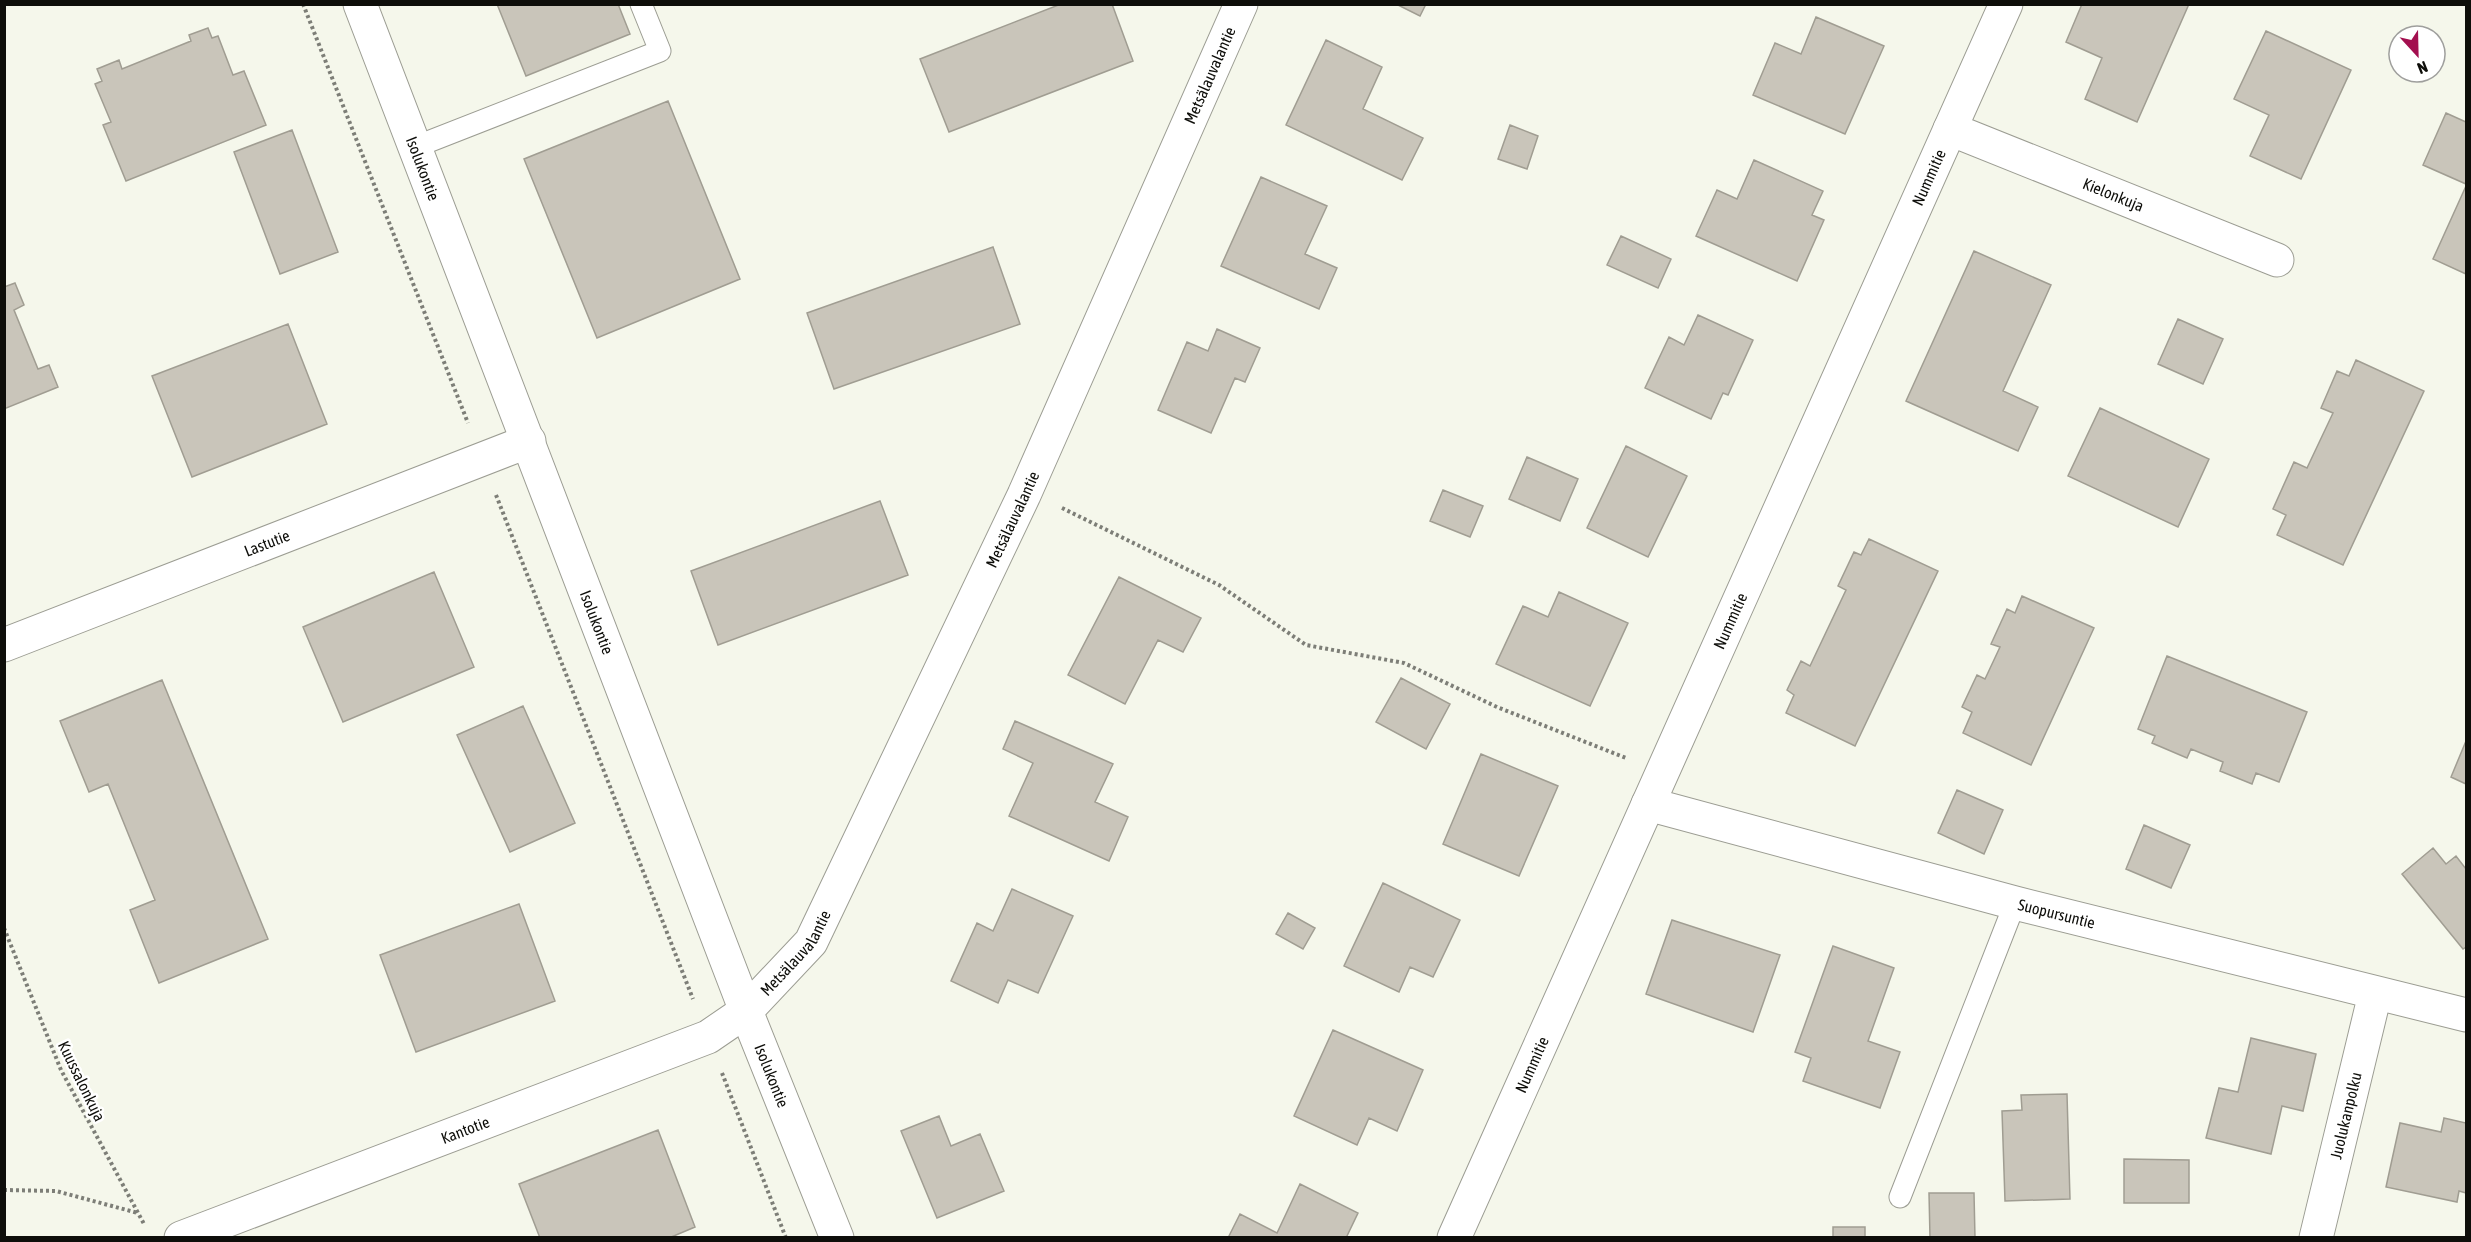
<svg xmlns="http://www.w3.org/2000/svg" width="2471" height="1242" font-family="'Asap Condensed',sans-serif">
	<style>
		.building { fill: #c9c5ba; stroke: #a09d92; stroke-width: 1.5 }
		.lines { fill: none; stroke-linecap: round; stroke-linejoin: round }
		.lane-casing { stroke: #9c9d93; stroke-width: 23 }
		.street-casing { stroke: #9c9d93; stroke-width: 35 }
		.path { stroke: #7d7e77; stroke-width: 4; stroke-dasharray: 3 3; stroke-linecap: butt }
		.lane { stroke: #fff; stroke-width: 21 }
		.street { stroke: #fff; stroke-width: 33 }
		.labels { text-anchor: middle; stroke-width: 5; stroke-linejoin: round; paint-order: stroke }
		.street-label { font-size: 16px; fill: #0e0e0a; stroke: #fff }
	</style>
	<rect width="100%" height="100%" fill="#f5f7eb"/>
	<path class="building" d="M497,4H618L630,34L526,76Z
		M1061,4H1112L1133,61L949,132L920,59Z
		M1396,4H1426L1420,16Z
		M2082,4H2189L2137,122L2085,99L2102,58L2066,42Z
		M1816,17L1884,46L1845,134L1753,95L1775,43L1801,54Z
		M208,28L212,38L218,36L233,75L244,71L266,125L126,181L103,125L111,122L95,84L102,81L97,69L119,60L122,69L191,41L189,35Z
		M2266,31L2351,70L2301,179L2250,156L2269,115L2234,99Z
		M1326,40L1382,67L1363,109L1423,138L1402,180L1286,125Z
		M668,101L740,279L597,338L524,159Z
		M2446,113L2466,122V184L2423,165Z
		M1510,125L1538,136L1527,169L1498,159Z
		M292,130L338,252L280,274L234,152Z
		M1754,160L1823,191L1812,215L1824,220L1797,281L1696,236L1717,190L1737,199Z
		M1261,177L1327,206L1305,254L1337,268L1319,309L1221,266Z
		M2466,186V274L2433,259Z
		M1621,236L1671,259L1658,288L1607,265Z
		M993,247L1020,324L834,389L807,313Z
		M1974,251L2051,285L2003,391L2038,407L2018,451L1906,401Z
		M15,283L24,305L14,310L38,369L49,365L58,387L4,409V287Z
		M1698,315L1753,340L1728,395L1723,393L1711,419L1645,388L1669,337L1684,345Z
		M2178,319L2223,339L2203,384L2158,364Z
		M288,324L327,424L192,477L152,376Z
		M1217,329L1260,348L1245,382L1235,378L1211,433L1158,410L1187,342L1208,351Z
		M2356,360L2424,391L2343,565L2277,535L2286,515L2273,509L2294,462L2307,468L2333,413L2321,408L2337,371L2349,376Z
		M2100,408L2209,459L2178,527L2068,476Z
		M1626,446L1687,476L1648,557L1587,528Z
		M1527,457L1578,479L1560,521L1509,499Z
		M1443,490L1483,506L1470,537L1430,521Z
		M880,501L908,575L718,645L691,571Z
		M1869,539L1938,571L1855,746L1786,713L1794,695L1787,690L1801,661L1810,666L1846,590L1838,586L1854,552L1861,555Z
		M434,572L474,667L343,722L303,627Z
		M1119,577L1201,618L1183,652L1158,640L1125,704L1068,675Z
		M1559,592L1628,623L1590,706L1496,664L1523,606L1548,617Z
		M2022,596L2094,628L2031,765L1963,733L1972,712L1962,707L1977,675L1985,679L2000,647L1991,644L2007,609L2015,613Z
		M2167,656L2307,712L2279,782L2256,773L2252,784L2220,771L2223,762L2191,749L2187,758L2152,743L2155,736L2138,729Z
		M1401,678L1450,704L1426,749L1376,722Z
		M162,680L268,939L159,983L130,910L155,900L108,784L89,792L60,721Z
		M523,706L575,823L510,852L457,735Z
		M1015,721L1113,764L1095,802L1128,817L1109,861L1009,816L1033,763L1003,749Z
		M2466,741V784L2451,777Z
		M1481,754L1558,786L1519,876L1443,844Z
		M1957,790L2003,810L1984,854L1938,833Z
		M2144,825L2190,845L2171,888L2126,869Z
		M2433,848L2446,864L2456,856L2466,869V947L2463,949L2402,874Z
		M1383,883L1460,920L1433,977L1410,967L1399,992L1344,966Z
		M1012,889L1073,916L1038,993L1008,980L998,1003L951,981L977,923L993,931Z
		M519,904L555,1001L416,1052L380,955Z
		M1288,913L1315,928L1303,949L1276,934Z
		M1672,920L1780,955L1753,1032L1646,994Z
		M1833,946L1894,968L1868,1041L1900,1052L1880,1108L1803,1081L1811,1058L1795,1052Z
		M1333,1030L1423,1070L1397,1131L1369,1118L1357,1145L1294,1116Z
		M2251,1038L2316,1054L2303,1111L2282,1106L2271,1154L2206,1138L2219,1088L2238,1092Z
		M2067,1094L2070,1199L2005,1201L2002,1111L2022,1110L2021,1095Z
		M939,1116L951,1146L980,1134L1004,1191L937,1218L901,1131Z
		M2444,1118L2466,1123V1193L2459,1191L2457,1202L2386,1187L2400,1123L2441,1132Z
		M658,1130L695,1227L669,1238H540L519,1184Z
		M2124,1159L2189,1160V1203H2124Z
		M1300,1184L1358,1213L1346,1238H1228L1240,1214L1277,1233Z
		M1929,1193H1974L1975,1238H1930Z
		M1833,1227H1865V1238H1833Z"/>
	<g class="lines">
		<defs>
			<path id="lane" d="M415,147L660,51L641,4
				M1900,1197L2015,903"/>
			<g id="street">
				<path id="s1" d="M360,4L746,1011L837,1238"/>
				<path id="s2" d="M1950,129L2277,260"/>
				<path id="s3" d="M4,645L529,441"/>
				<path id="s4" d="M1648,804L2015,903L2466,1015"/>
				<path id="s5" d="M181,1238L708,1037L746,1011L811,942L1024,495L1241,4"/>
				<path id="s6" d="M1454,1238L2006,4"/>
				<path id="s7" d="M2316,1238L2375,994"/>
			</g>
		</defs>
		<use href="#lane" class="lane-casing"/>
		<use href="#street" class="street-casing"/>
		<path class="path" d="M303,4L468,423
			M496,495L693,999
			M1062,508L1219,585L1306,645L1404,663L1497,707L1626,758
			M4,928L61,1070L144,1224
			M722,1073L786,1238
			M4,1190L56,1191L138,1213"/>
		<use href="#lane" class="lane"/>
		<use href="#street" class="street"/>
	</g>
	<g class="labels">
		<g class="street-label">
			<text dy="6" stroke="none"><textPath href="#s5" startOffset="1659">Metsälauvalantie</textPath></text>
			<text dy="6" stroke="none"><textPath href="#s1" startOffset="176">Isolukontie</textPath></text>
			<text dy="6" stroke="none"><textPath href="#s6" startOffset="1162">Nummitie</textPath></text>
			<text dy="6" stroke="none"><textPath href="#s2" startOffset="176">Kielonkuja</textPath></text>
			<text dy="6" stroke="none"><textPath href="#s5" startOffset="1173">Metsälauvalantie</textPath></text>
			<text dy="6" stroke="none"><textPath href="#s3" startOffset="282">Lastutie</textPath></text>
			<text dy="6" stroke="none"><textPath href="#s1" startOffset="662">Isolukontie</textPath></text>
			<text dy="6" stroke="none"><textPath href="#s6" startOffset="676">Nummitie</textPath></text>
			<text dy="6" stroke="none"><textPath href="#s4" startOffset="423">Suopursuntie</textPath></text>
			<text dy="6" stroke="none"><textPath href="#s5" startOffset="687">Metsälauvalantie</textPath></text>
			<text dy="6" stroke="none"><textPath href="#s6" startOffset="190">Nummitie</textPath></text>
			<text dy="6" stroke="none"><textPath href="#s1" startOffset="1148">Isolukontie</textPath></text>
			<text transform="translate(82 1081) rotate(64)" y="6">Kuussalonkuja</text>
			<text dy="6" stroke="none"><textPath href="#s7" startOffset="126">Juolukanpolku</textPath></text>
			<text dy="6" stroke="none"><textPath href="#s5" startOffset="304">Kantotie</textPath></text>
		</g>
	</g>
	<rect width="2471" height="1242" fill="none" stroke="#0e0e0a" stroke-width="12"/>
	<g transform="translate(2417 54) rotate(158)"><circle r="28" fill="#ffffff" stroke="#9f9f9d" stroke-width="1.5"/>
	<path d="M0-4.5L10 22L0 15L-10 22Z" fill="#a30f4f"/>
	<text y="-9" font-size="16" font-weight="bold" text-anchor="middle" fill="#0e0e0a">N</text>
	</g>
</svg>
